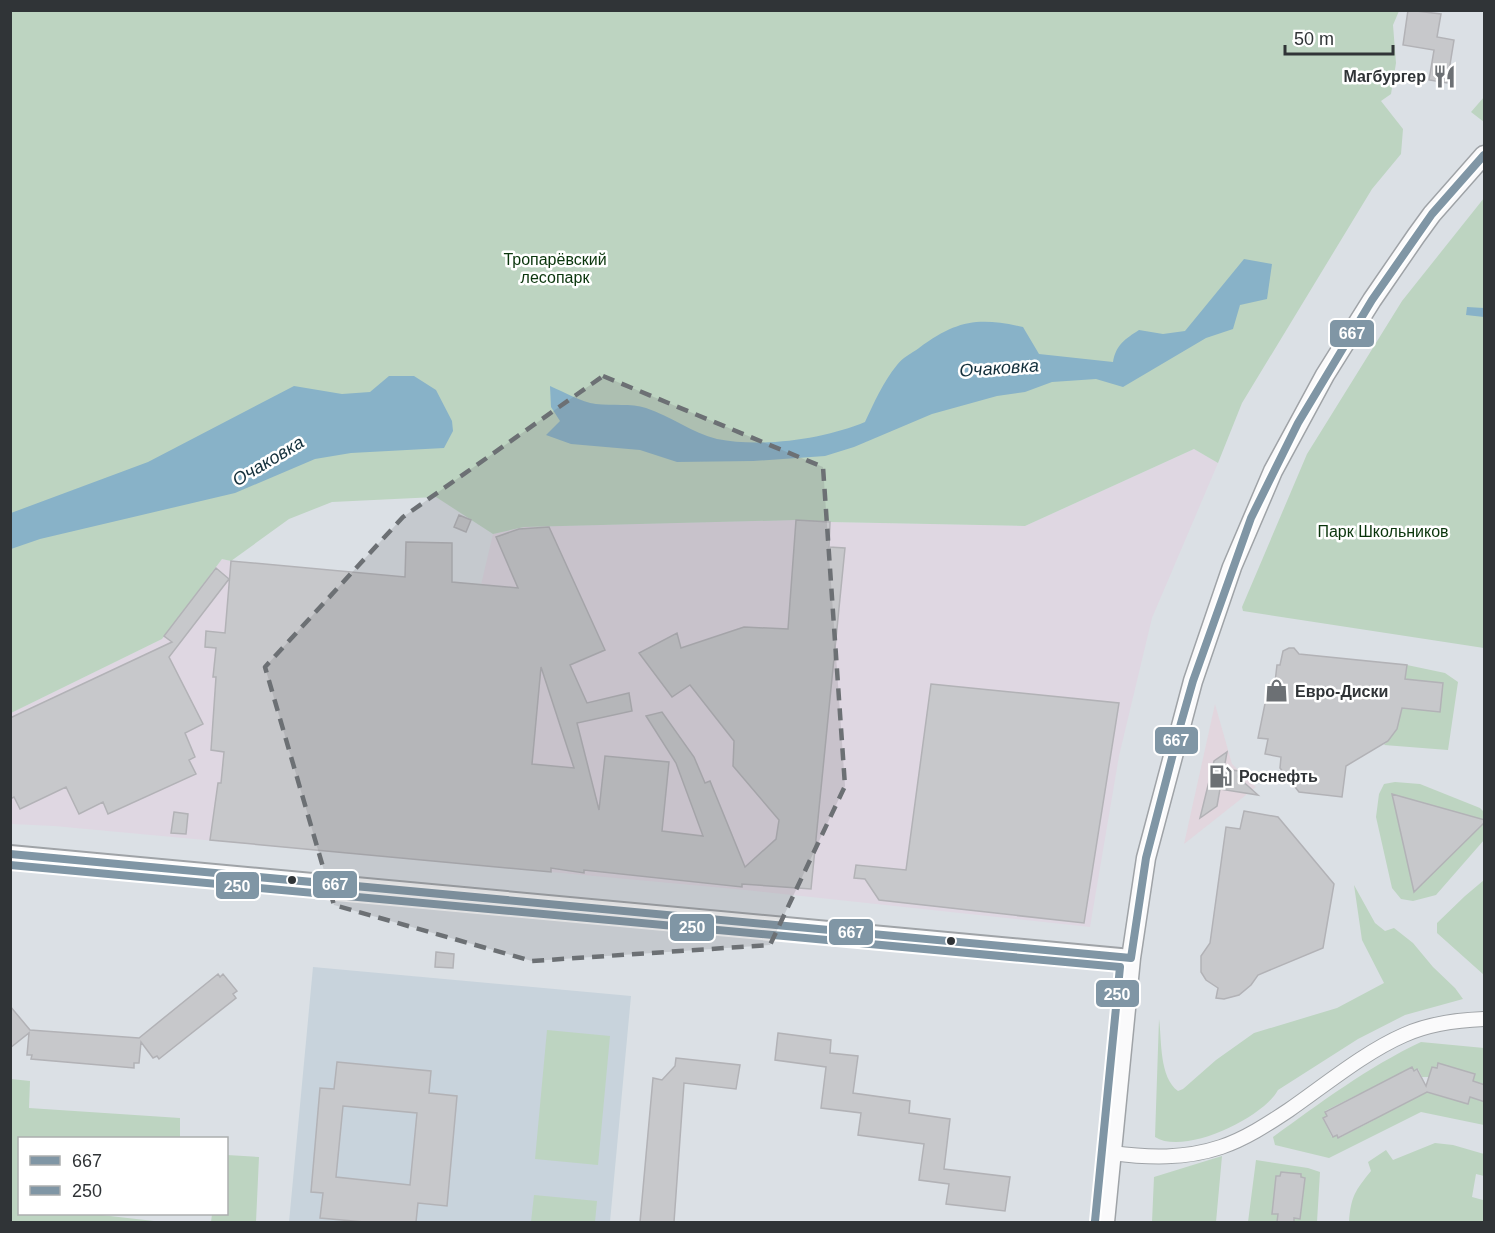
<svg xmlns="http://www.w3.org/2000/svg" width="1495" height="1233" font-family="Arial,sans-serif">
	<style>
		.commercial { fill: #e2d6de }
		.industrial { fill: #dfd7e2 }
		.built { fill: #c8d3dc }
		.green { fill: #bdd4c1 }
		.water { fill: #88b2c8 }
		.building { fill: #c7c8cb; stroke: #b2b2b6; stroke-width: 1.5; fill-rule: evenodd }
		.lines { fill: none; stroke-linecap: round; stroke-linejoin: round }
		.minor-casing { stroke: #9fa3a7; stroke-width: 16 }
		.tertiary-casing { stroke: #9fa3a7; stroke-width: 20 }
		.secondary-casing { stroke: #9fa3a7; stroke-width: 21 }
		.minor { stroke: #fafafb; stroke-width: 14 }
		.tertiary { stroke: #fafafb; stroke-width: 16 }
		.secondary { stroke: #fafafb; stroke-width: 18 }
		.bus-1-casing { stroke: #fff; stroke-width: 12 }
		.bus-2-casing { stroke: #fff; stroke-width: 12 }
		.bus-1 { stroke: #8096a5; stroke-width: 8 }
		.bus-2 { stroke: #8096a5; stroke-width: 8 }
		.marked { fill: #6c7074; fill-opacity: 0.2; stroke: #6c7074; stroke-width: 4.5; stroke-dasharray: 12 8; stroke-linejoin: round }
		.bus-dot { fill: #303437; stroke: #fff; stroke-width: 2 }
		.labels { text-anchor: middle; stroke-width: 5; stroke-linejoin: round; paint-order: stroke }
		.poi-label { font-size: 16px; font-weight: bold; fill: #303437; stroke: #fff; text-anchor: start }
		.park-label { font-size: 16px; fill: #0a350c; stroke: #fff }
		.water-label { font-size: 18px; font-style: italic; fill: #14303c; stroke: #fff }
		.line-badge { stroke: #fff; stroke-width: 2 }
		.badge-label { font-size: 16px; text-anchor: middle; font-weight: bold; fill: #fff }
	</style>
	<rect width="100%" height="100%" fill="#dbe0e5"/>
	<path class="commercial" d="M1215,704L1232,764L1256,787L1184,844Z"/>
	<path class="industrial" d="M1194,449L1218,463L1152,618L1119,756L1090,927L746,890L54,826L11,824V713L162,639L222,559L231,561L481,585L493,534L524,527L796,520L830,522L1025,526Z"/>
	<path class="built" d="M313,967L631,996L610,1222H289Z"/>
	<path class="green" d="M10,11H1399L1393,25L1396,63L1391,94L1381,101L1403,129L1401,154L1372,189L1242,403L1218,463L1194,449L1025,526L830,522L796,520L524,527L493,534L436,497L332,502L289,519L231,561L222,559L162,639L11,713Z
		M1484,97V122L1471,112Z
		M1484,198V648L1243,611L1242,607L1307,454L1402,301Z
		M1407,665L1445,673L1458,682L1448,750L1384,745L1397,729Z
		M1395,782L1420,784L1480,808L1484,812V820L1392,794L1414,891L1484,822V840L1436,895L1413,901L1401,899L1392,888L1376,817L1379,794L1384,784Z
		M1484,880V975L1437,933V923L1465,896Z
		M1354,885L1375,923L1385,931L1394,928L1413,943L1433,967L1455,988L1463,999L1405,1015L1358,1039L1278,1090C1263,1118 1184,1156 1155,1137L1159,1019C1162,1041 1159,1077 1178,1091L1183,1089L1216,1060L1254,1033L1337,1008L1384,983L1362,940Z
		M547,1030L610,1036L598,1165L535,1159Z
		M1421,1042L1484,1048V1085L1473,1081L1475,1074L1438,1064L1429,1077H1422L1418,1069L1414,1071L1412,1067L1362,1100L1359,1094L1325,1111L1327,1116L1323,1119L1332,1137L1337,1135L1339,1138L1374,1120L1371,1114L1427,1092L1470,1097L1484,1102V1125L1421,1112L1329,1158L1275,1145L1273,1137C1320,1103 1368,1067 1421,1042Z
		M11,1079L30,1081L29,1108L180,1118V1138H20V1214H101V1215L154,1221H180V1222H11Z
		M1435,1143L1453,1145L1484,1154V1176L1476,1174L1472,1197L1483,1200L1484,1199V1222H1349C1351,1196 1355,1191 1371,1171L1368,1162L1386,1150L1393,1160Z
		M227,1155L259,1157L256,1222H211L212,1214H226Z
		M1222,1156L1216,1222H1152L1154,1177Z
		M1256,1160L1308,1168L1320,1172L1317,1222H1294V1218L1300,1219L1305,1178L1301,1177V1174L1281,1172L1280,1176H1276L1272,1213L1278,1214L1277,1222H1248Z
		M534,1195L597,1201L595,1222H531Z"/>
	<path class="water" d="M1244,259L1272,264L1267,299L1240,305L1233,329L1206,338L1123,387L1096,379L1052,382L1025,392L997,396L932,414L854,447L825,456L753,461L677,462L640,450L571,444L546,435L560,421L551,407L550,386C564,392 581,402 596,404C612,406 631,403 646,408C671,416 692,433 717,439C762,448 824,439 865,422C874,403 883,382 897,365C902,358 912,353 919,348C957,320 978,317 1023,327L1039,354L1113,362C1116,345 1125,339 1139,330L1163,334L1185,331Z
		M1467,307L1484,308V317L1466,315Z
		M389,376H414L436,390L452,421L453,431L444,448L351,453L315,459L235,493L40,539L11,549V513L148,462L294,386L342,394L370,392Z"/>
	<path class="building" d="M1408,10L1441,14L1437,37L1454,40L1447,83L1429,80L1434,50L1403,45Z
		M459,515L471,520L466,532L454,527Z
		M796,520L830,522L829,547L845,548L811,889L742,884V887L584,870V873L551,868V872L210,840L218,783H221L224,752L211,750L216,677H213L216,648L205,647L206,631L225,633L231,561L405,577L406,542L452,543V582L518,588L496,537L519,529L549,527L605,650L570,665L587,703L629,693L632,711L577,723L599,810L605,756L669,762L662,831L703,836L676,763L646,716L662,712L694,757L705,783L710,781L745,867L776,839L779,820L733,766L734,741L690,685L672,697L639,653L677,633L681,648L744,627L788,629ZM541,667L574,768L532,764Z
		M216,568L229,579L169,657L203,724L185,733L195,757L189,760L196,774L108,814L103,802L79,814L66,787L20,809L14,797L10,799V718L172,642L164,636Z
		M1289,648H1294L1299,654L1407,665L1405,679L1443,683L1440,712L1402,708L1397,729L1388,741L1346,766L1342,797L1299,792L1280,768L1281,757L1265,754L1268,739L1258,738L1269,684L1275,682L1277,665H1280L1283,651Z
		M931,684L1119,703L1084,923L879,900L865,879L854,878L856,865L906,870Z
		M1227,752L1224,769L1239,771L1238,777L1258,795L1220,789L1217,806L1200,818L1214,761Z
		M1392,794L1485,820V822L1414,892Z
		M1244,811L1278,817L1334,884L1323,948L1258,975L1251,985L1239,995L1224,999L1216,998L1218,988L1206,980L1201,972V956L1210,943L1226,827L1240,829Z
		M174,812L188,814L186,834L171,833Z
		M436,952L454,954L453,968L435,967Z
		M218,974L220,977L223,974L237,991L233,994L236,998L159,1059L157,1056L153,1058L141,1042L139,1063H134V1068L31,1059L32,1055H27L29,1033L10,1048V1006L30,1030L139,1038Z
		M778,1033L831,1040L830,1053L858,1056L853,1093L910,1101L909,1113L950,1119L944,1169L1010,1177L1005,1211L946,1204L949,1184L919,1180L924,1144L858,1135L861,1113L821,1108L826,1067L775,1060Z
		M676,1058L740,1065L736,1089L684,1083L674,1222H640L653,1078L662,1080L675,1066Z
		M337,1062L431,1071L429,1093L457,1096L447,1206L418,1203L416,1222H364L320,1218L323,1193L311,1192L320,1088L334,1089ZM343,1106L417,1113L410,1185L336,1177Z
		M1438,1063L1475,1074L1473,1081L1485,1085V1102L1470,1097L1468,1104L1427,1092L1338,1138L1337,1135L1333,1137L1323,1118L1327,1116L1325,1112L1412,1067L1414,1071L1417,1069L1426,1086L1432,1067L1437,1068Z
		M1281,1172L1301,1174V1177L1305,1178L1300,1219L1294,1218V1222H1277L1278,1214H1272L1276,1176H1280Z"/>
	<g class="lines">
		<defs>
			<path id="minor" d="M1112,1153C1149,1158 1185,1159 1221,1147C1245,1139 1268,1124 1289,1110C1325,1085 1365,1052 1404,1035C1428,1024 1458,1020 1484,1019"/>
			<path id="tertiary" d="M10,854L1131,958"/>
			<path id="secondary" d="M1105,1222L1131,958L1146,858L1193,681L1232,567L1273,471L1325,375L1372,300L1416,236L1432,214L1484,155"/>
		</defs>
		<use href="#minor" class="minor-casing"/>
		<use href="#tertiary" class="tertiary-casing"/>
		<use href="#secondary" class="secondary-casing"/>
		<use href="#minor" class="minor"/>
		<use href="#tertiary" class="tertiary"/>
		<use href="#secondary" class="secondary"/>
		<defs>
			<path id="bus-1" d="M10,854L1131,958
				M1131,958L1146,858L1181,723L1193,681L1251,518L1298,423L1372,300L1432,214L1484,155"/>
			<path id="bus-2" d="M10,865L1120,967L1095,1221"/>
		</defs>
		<use href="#bus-1" class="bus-1-casing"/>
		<use href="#bus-2" class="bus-2-casing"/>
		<use href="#bus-1" class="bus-1"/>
		<use href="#bus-2" class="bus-2"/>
	</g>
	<path class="marked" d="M603,376L823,467L845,786L770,945L532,961L334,905L265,667L403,517Z"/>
	<defs>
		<symbol id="restaurant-bare" viewBox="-9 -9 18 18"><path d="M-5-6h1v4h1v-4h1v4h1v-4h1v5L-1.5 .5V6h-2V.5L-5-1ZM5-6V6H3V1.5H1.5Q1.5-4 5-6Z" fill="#6c7074" stroke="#fff" stroke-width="2.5" paint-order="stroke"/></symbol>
		<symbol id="shop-bare" viewBox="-9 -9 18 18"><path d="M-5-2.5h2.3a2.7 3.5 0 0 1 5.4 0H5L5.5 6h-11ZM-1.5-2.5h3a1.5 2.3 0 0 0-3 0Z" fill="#6c7074" stroke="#fff" stroke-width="2.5" paint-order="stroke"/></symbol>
		<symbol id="fuel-bare" viewBox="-9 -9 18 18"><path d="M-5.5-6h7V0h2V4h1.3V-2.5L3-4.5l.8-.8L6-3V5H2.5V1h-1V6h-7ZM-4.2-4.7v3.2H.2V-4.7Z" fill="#6c7074" stroke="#fff" stroke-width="2.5" paint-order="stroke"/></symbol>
	</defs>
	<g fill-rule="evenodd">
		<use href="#restaurant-bare" x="1428" y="60" width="33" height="33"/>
		<use href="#shop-bare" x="1260" y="674" width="33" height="33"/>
		<use href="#fuel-bare" x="1204" y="760" width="33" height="33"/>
	</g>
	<g class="bus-dot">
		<circle cx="292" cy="880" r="5"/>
		<circle cx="951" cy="941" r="5"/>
	</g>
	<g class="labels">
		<g class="poi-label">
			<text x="1426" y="82" text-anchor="end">Магбургер</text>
			<text x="1295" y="697">Евро-Диски</text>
			<text x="1239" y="782">Роснефть</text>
		</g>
		<g class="park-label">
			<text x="555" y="265">Тропарёвский<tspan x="555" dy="18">лесопарк</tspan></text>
			<text x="1383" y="537">Парк Школьников</text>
		</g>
		<g class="water-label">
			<text transform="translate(999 368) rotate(-4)" y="6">Очаковка</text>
			<text transform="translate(268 461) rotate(-31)" y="6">Очаковка</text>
		</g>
	</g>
	<g class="line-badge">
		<rect x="1329" y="319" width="46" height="29" rx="6" fill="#8096a5"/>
		<rect x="1154" y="726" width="45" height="29" rx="6" fill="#8096a5"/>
		<rect x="312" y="870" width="46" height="29" rx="6" fill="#8096a5"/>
		<rect x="215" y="871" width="45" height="29" rx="6" fill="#8096a5"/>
		<rect x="669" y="913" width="46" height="29" rx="6" fill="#8096a5"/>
		<rect x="828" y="918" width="46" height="28" rx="6" fill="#8096a5"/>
		<rect x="1095" y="979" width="45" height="29" rx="6" fill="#8096a5"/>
	</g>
	<g class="badge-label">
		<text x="1352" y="339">667</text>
		<text x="1176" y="746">667</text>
		<text x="335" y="890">667</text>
		<text x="237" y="892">250</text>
		<text x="692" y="933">250</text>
		<text x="851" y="938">667</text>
		<text x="1117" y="1000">250</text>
	</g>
	<rect width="1495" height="1233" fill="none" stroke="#303437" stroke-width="24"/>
	<rect x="18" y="1137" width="210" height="78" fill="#ffffff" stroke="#acaeaf" stroke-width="1.5"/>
	<rect x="30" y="1156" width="30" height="9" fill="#8096a5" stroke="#acaeaf" stroke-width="1.5"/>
	<text x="72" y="1167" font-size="18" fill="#303437">667</text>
	<rect x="30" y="1186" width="30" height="9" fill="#8096a5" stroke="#acaeaf" stroke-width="1.5"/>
	<text x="72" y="1197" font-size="18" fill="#303437">250</text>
	<path d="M1285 45v9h108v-9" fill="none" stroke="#303437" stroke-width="3"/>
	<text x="1294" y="45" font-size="18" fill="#303437" stroke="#ffffff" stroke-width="4.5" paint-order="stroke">50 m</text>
</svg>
